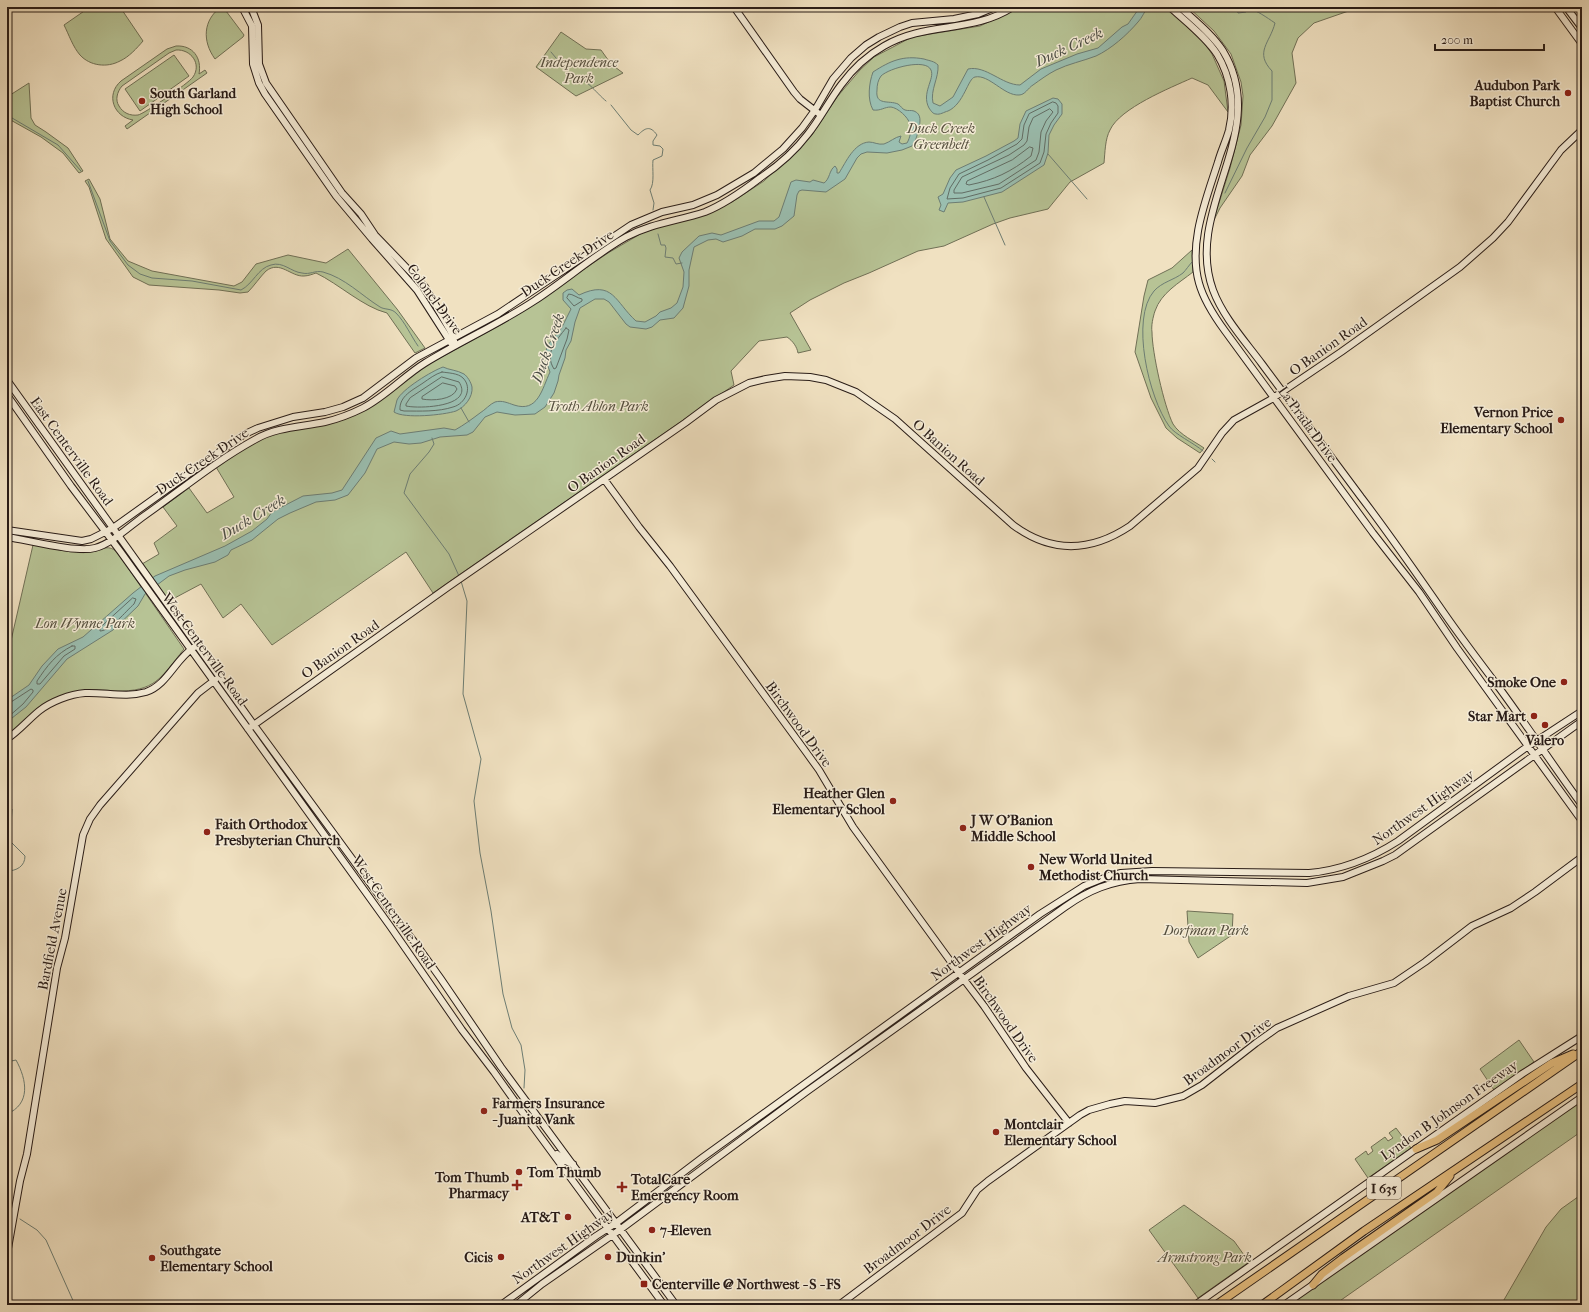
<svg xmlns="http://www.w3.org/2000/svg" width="1589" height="1312" font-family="'IM FELL French Canon',serif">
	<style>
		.green { fill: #b7c395; stroke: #707056; fill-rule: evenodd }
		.water { fill: #9abeb0; stroke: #6d7d73 }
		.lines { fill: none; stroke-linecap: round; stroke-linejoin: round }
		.shore { stroke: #626d64; stroke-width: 1 }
		.stream { stroke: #6d7d73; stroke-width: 1 }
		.secondary-casing { stroke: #291c17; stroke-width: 8 }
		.highway-casing { stroke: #291c17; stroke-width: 9 }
		.secondary { stroke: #f5ecd7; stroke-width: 6 }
		.highway { stroke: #e8c080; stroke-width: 7 }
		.poi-dot { fill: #8f2418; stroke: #f5ecd7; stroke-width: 1.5 }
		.labels { text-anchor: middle; stroke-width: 3; stroke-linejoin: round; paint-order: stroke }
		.shield { fill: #f5ecd7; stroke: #665a51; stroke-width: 1 }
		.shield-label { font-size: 13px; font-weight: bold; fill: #291c17 }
		.park-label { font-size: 14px; font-style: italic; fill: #544e3d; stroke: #f5ecd7 }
		.poi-label { font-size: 14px; font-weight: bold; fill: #291c17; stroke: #f5ecd7; text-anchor: start }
		.street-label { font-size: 14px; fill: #291c17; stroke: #f5ecd7 }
		.water-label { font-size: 15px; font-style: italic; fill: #4b4d45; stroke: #f5ecd7 }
	</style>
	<rect width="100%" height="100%" fill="#f0e1c1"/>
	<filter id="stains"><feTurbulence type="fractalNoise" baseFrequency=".005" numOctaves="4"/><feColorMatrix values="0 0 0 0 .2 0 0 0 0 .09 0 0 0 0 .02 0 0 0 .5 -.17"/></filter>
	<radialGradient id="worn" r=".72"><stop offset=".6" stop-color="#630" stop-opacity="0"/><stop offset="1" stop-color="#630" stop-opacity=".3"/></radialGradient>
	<path class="green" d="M90,7H120L143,41C137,48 129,57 120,61C107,68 90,66 80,55C73,47 69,35 64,25Z
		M221,7H223L244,35L243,37L215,59C202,41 203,20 221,7Z
		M1020,7H1166L1204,43L1212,54L1224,81L1228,112L1208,85L1192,78C1170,88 1120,108 1110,130C1105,139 1105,153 1104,163L1070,182L1048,209L1010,218L993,224L944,246L918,251L869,273L844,283L810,300L790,313L811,350L798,353C797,347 793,341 787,337L759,341L731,371L734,385L433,593L406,552L272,645L241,604L223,618L201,584L169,601L142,564L159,554L154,543L177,526L163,507L189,488L207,513L234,497L216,467L257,440L281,431L346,417L425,366L504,323L608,253L642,233L732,202L764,181L812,135L837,97L860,70L874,57L912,37L980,26Z
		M1188,7H1360L1314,23L1298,38L1292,53L1296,83L1272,126L1250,155L1242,176L1220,208L1213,222L1230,168L1241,125L1243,96L1241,82L1231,54L1214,31Z
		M561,32L586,49L601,50L611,64L623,73L576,96L536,67Z
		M176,46C193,45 202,58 199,74L205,70L207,73L127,129L125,126L133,120C114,117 105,95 121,81L167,49ZM176,50C191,49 202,64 193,77C189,83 144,114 138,115C130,116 123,113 119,106C115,100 117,92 122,86L169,53Z
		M174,55L189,76L140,111L125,89Z
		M29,83L31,118L35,125L46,132L68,148L83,171L79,173L63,153L41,137L7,118V97Z
		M89,179L100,199L110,239L128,261L152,271L234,286L242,282L256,264L288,255L326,263L348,249L397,309L425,348L415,353L387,313C363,307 339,284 316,273C313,274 308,276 304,276C291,277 280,260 266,271C260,277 254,286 248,292L240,293L219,290L149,285L133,277L106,239L89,187L85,181Z
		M1192,250L1193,272C1179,283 1161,293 1155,311C1153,317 1151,326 1152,332C1152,352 1164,406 1173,424C1180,435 1194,441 1204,448L1200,453L1177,438L1166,428L1151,398L1135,352L1144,296L1148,280L1172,268Z
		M33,545C50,547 74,555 90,552C101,551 107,543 117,552L184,649C161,678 155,692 115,691C105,690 92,689 82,691C57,695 27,723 7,738V658Z
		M1187,911L1233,914L1232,935L1198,958L1189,942Z
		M1519,1040L1534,1062L1494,1090L1480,1069Z
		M1582,1094V1131L1334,1305H1283Z
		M1396,1128L1411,1148L1368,1178L1355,1159L1366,1151L1368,1155L1373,1151L1371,1147L1385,1137L1388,1141L1393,1138L1389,1133Z
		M1582,1194V1305H1501L1546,1227L1561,1209Z
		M1184,1205L1234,1241L1249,1262L1198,1298L1149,1230Z"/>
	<path class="water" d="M1140,7H1148C1144,12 1142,18 1138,22C1127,35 1111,49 1096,56C1083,61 1068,64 1056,70C1048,74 1040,80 1033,85C1028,88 1025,95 1019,95C1004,96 989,74 975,77C968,78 964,104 948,111C944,112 940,115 936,114C933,114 931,111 929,108C921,93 935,79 931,70C926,58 889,68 881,76C878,80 877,85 877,90C875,106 889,100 898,104C901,106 902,109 905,110C908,111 911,110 914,111C922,114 920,122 919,129C917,135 916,141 912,146L902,150L887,153L867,152L861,154L857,158L845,179L826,192L802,190L799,191L797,195L794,216L782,226L775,229H755L742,236L723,242L716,239L708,240L694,247L689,270V286L683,308L674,318L660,320L652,327L646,329L630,327L626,324L609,302L604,299H595L580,308L575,322L571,341L566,350L565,358L559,375L558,381L554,393L545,407L535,414L515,415L497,412L485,417L473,432L467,435L440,437L421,443L409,444L394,442L377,449L365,473L348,495L335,500L316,502L290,513L278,519L252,540L231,550L228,555L215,562L185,570L169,576L145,594L138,606L113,630L67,659L26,707L7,722V700L29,685L42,666L58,649L83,637L133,593L155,576L225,546L252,531L267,519L272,512L303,496L332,493L342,490L376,438L391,431L400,434L444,428L455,430C464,425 472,419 480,413C485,410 490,404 495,402C502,400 508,403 514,405C538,413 542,389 550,372L545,358L547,346L562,327L571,309L563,300V293L567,290L572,289L579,295C613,279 615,302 636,321L645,322L656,316L660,312L671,308L677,303L683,287L684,272L679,258L682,252L699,236L712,233L721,235L759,221H774L779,217L791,182L796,180L810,182L813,180L824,183C830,179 829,170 835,166L837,169V173H839C846,162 854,143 869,142C874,142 878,145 884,144C890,142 895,137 901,136L899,142L902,144L907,143C910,138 912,129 910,124C908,117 898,108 891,107C884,107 881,111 873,110C867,99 869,83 873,72C890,61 903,55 924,59C930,61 934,61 938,65C939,78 930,90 933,103L940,106L953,97L968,69C986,65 1002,85 1020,85L1041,69L1077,54L1098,48L1122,27L1128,24Z
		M1053,98L1058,99L1062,104V114L1054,125L1049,135L1048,153L1044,165L1002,192L963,202L948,203L944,212L939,210L941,205L938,197L943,194L950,178L956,170L986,156L1014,141L1018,138L1020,124L1026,111Z
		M443,367C449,370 457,370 464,374C467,376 471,382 472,387C473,397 465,407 456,411C444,415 404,419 394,412C395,408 396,404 397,400C402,389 432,371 443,367Z"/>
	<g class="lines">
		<path class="shore" d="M1053,102L1056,103L1058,106V113L1051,123L1046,134L1044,152L1040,163L1001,188L963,198L947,199L950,188L959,174L988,160L1017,144L1022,139L1024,125L1029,114Z
			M1050,109L1053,112L1046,121L1041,132L1039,152L1036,160L999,184L962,193H954V190L962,177L1009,155L1024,145L1027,141L1029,127L1033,118Z
			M1030,147L1033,148L1031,156C1011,172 994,180 969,185L966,184L967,181L1012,160Z
			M569,294C573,294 577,298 582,299V301L574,306L567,298Z
			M566,328L569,330L567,339L556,368L554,369C544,353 556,341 566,328Z
			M442,372C448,373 458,373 463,378C473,388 465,404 453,407C438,412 420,411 404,411L400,410C399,396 413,390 423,383C429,379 435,374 442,372Z
			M442,377L459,382C475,407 419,409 406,406V404L410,398Z
			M443,383L455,386L457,389C453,400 432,401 422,399V397Z
			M133,598L136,599L134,604C126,611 110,631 100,631V628Z
			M72,646H75V649L64,656L40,684H37V681C47,666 56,654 72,646Z
			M7,703L11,702L31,689L33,690V692L23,704L7,718"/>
		<path class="stream" d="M551,52L571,76C585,76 596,93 606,101
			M611,105L631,130L638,135C645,128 650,125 657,135L653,141V145L660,146L663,149L662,156L653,160C652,169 655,183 650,190L654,203L653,210
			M7,115L58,145L81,171
			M1048,154L1087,199
			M88,181L110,241L128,265L140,274L152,278L192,281L241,290C253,284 258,268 271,265C283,261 291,272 302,273C310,275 315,270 323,272C345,278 361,295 380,307C385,310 391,308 396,313C405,322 411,336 418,346
			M1225,193L1247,148L1265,117L1272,100V71C1254,52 1270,43 1275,23C1266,17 1258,11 1248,8L1246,12L1238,13L1236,7
			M984,197L1005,245
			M658,234L661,245H665L666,248L665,257L673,258L676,264L682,263
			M1193,261C1189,265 1186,270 1183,273C1174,280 1162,282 1154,291C1130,319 1149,398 1169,426C1174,434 1194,443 1203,451
			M461,408L469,422
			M432,438L434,444L429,452L410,474L404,493L449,554L459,576
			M1212,459L1215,462
			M461,581L467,601L463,694L481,759L474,801L480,853L491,911L503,994L512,1028L521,1045L525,1070L524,1088
			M7,804L12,809L10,841L25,856C25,866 17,871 7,871
			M7,1062L16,1060C27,1080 31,1104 7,1114
			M7,1211H8
			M20,1219L37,1230L46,1240L75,1305"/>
		<defs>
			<path id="secondary" d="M242,7L252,26L253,64L259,83L265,94L336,196L372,239L417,290L451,343
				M251,7L258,25L259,64L266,83L342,193L361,214L375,235L425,287L454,337V341
				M734,7L794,92L800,99L818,113
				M1170,7C1186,22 1205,36 1217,54C1231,77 1235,105 1229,130C1226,141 1221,151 1218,162C1206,200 1188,243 1199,283C1204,301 1214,316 1225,331L1373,533L1419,592L1457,648L1582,821
				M1180,7C1195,21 1212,34 1223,51C1272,132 1183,208 1213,290C1223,317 1245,341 1262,364C1295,409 1328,453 1361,497C1390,535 1417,574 1444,613C1462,639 1481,664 1500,689C1528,727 1554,767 1582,805
				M1555,7L1582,44
				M1566,7L1582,28
				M7,380L254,725L397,920L416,944L441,979L501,1067L676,1305
				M7,395L71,486L120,551L390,926L462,1030L494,1072L523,1113L664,1305
				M604,479L639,527L670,566L806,752L819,770L853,827L959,973L984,1006L1026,1068L1069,1123
				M7,530L82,541L91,539L113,528L243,435L258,428L293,417L325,412L343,407L363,398L416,358L498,314L631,225L662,212L693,205L717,195L754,173L783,149L802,128L815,110L833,79L851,58L866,45L879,37L900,27L912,23L954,19L978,14L995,7
				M7,537C28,540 76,553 95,548C111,544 130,526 144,516C181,490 216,461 256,439C277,427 301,427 325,422C338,419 351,414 363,408C386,396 404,376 425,363C461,341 499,324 534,301C565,281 594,255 626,237C652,223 678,221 705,212C725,204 743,191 760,178C778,166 795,151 808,134C820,119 829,101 841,85C852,70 868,55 884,46C927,21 971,34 1013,7
				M248,729L448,587L685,423L716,400L749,383L766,379L785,376L810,377L826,380L856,392L895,419L1013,525C1052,554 1091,552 1130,526L1198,468L1222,433L1234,420L1270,400L1341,352L1460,267L1493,238L1508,222L1561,150L1582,130
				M7,739C19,731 28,720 39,711C50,702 70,694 85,693C105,692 126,698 146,692C167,685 175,660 193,648
				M557,1154L565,1161L573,1164
				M7,1254L20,1181L27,1154L57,968L65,938L83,835L90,819L100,805L198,693L215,680
				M501,1305L596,1236L616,1223L702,1158L1040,914L1084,886L1109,876L1121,873L1152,871L1309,873C1342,870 1370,859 1398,841L1524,749L1582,711
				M516,1305L542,1284L621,1229L806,1092L1065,907C1089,890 1111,881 1140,879L1307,883L1343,877L1383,861L1395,855L1582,721
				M839,1305L962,1213L977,1190L988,1181L1080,1115L1089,1110L1110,1104L1125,1101L1155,1103L1183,1096L1202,1085L1256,1043L1277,1028L1349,996L1394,983L1425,962L1472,926L1511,908L1535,892L1582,857
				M1195,1305L1522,1074L1582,1036
				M1284,1305L1582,1097"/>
			<path id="highway" d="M1416,1149L1437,1140L1552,1063L1573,1054
				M1313,1285L1322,1274L1343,1258L1437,1192L1450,1176
				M1216,1305L1582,1051
				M1262,1305L1364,1231L1582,1084"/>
		</defs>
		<use href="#secondary" class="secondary-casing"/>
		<use href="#highway" class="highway-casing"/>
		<use href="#secondary" class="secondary"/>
		<use href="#highway" class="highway"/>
	</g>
	<g class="poi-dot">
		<circle cx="1568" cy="93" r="4"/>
		<circle cx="142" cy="101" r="4"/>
		<circle cx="1561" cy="420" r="4"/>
		<circle cx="1564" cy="682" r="4"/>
		<circle cx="1534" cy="716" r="4"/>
		<circle cx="1545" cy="725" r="4"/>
		<circle cx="893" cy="801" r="4"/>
		<circle cx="963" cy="828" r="4"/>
		<circle cx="207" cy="832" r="4"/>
		<circle cx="1031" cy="867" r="4"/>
		<circle cx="484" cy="1111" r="4"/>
		<circle cx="996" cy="1132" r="4"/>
		<circle cx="519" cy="1172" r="4"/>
		<path d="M515 1179h4v4h4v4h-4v4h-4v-4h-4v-4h4z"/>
		<path d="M620 1181h4v4h4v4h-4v4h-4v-4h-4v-4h4z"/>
		<circle cx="568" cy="1217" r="4"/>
		<circle cx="652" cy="1230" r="4"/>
		<circle cx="501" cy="1257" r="4"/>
		<circle cx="608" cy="1257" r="4"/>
		<circle cx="152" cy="1258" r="4"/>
		<rect x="640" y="1280" width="8" height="8" rx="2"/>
	</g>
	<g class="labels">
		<rect class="shield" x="1367" y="1177" width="34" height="22" rx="3"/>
		<g class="shield-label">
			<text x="1384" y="1193">I 635</text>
		</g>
		<g class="park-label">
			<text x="579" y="67">Independence<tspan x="579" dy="16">Park</tspan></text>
			<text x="941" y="133">Duck Creek<tspan x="941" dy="16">Greenbelt</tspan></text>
			<text x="598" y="411">Troth Ablon Park</text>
			<text x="85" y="628">Lon Wynne Park</text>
			<text x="1206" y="935">Dorfman Park</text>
			<text x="1205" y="1262">Armstrong Park</text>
		</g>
		<g class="poi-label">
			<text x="1560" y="90" text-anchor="end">Audubon Park<tspan x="1560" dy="16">Baptist Church</tspan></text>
			<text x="150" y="98">South Garland<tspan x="150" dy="16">High School</tspan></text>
			<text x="1553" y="417" text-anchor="end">Vernon Price<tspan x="1553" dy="16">Elementary School</tspan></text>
			<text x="1556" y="687" text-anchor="end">Smoke One</text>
			<text x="1526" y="721" text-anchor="end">Star Mart</text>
			<text x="1545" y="745" text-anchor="middle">Valero</text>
			<text x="885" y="798" text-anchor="end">Heather Glen<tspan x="885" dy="16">Elementary School</tspan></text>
			<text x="971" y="825">J W O'Banion<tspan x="971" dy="16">Middle School</tspan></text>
			<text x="215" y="829">Faith Orthodox<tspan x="215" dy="16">Presbyterian Church</tspan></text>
			<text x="1039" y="864">New World United<tspan x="1039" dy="16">Methodist Church</tspan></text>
			<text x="492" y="1108">Farmers Insurance<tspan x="492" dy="16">- Juanita Vank</tspan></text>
			<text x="1004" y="1129">Montclair<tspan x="1004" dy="16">Elementary School</tspan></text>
			<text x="527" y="1177">Tom Thumb</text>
			<text x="509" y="1182" text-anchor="end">Tom Thumb<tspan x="509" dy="16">Pharmacy</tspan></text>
			<text x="631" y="1184">TotalCare<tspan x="631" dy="16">Emergency Room</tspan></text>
			<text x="560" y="1222" text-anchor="end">AT&amp;T</text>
			<text x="660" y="1235">7-Eleven</text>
			<text x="160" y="1255">Southgate<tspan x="160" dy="16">Elementary School</tspan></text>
			<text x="493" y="1262" text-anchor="end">Cicis</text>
			<text x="616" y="1262">Dunkin'</text>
			<text x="652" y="1289">Centerville @ Northwest - S - FS</text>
		</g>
		<g class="street-label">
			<text transform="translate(567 263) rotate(-34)" y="5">Duck Creek Drive</text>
			<text transform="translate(435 299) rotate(54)" y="5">Colonel Drive</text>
			<text transform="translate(1328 346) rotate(-35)" y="5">O Banion Road</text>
			<text transform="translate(1308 424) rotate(54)" y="5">La Prada Drive</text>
			<text transform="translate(72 451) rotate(54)" y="5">East Centerville Road</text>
			<text transform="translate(949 452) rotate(42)" y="5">O Banion Road</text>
			<text transform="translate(202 461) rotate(-34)" y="5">Duck Creek Drive</text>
			<text transform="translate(606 463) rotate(-35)" y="5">O Banion Road</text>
			<text transform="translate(205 649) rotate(54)" y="5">West Centerville Road</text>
			<text transform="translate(340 649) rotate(-35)" y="5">O Banion Road</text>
			<text transform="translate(799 724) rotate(54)" y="5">Birchwood Drive</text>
			<text transform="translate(1423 807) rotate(-35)" y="5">Northwest Highway</text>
			<text transform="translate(394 912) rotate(55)" y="5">West Centerville Road</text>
			<text transform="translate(52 939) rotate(-79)" y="5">Bardfield Avenue</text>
			<text transform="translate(981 942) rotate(-36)" y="5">Northwest Highway</text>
			<text transform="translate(1006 1019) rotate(55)" y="5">Birchwood Drive</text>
			<text transform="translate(1227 1051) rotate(-36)" y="5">Broadmoor Drive</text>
			<text transform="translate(1449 1110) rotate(-35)" y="5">Lyndon B Johnson Freeway</text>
			<text transform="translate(907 1239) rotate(-37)" y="5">Broadmoor Drive</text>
			<text transform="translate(563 1246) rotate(-35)" y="5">Northwest Highway</text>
		</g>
		<g class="water-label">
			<text transform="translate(1069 47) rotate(-25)" y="5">Duck Creek</text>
			<text transform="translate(548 348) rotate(-71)" y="5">Duck Creek</text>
			<text transform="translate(253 517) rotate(-31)" y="5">Duck Creek</text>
		</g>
	</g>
	<rect width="1589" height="1312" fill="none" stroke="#f0e1c1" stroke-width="24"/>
	<rect x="8" y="8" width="1573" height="1296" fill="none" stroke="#291c17" stroke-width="2"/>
	<rect x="12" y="12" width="1565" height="1288" fill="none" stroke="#291c17"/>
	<path d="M1435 44v6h109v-6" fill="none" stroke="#291c17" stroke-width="2"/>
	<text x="1441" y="44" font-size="12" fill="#291c17" stroke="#f5ecd7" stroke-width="3" paint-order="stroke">200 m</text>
	<rect width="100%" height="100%" filter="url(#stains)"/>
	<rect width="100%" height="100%" fill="url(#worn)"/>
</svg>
